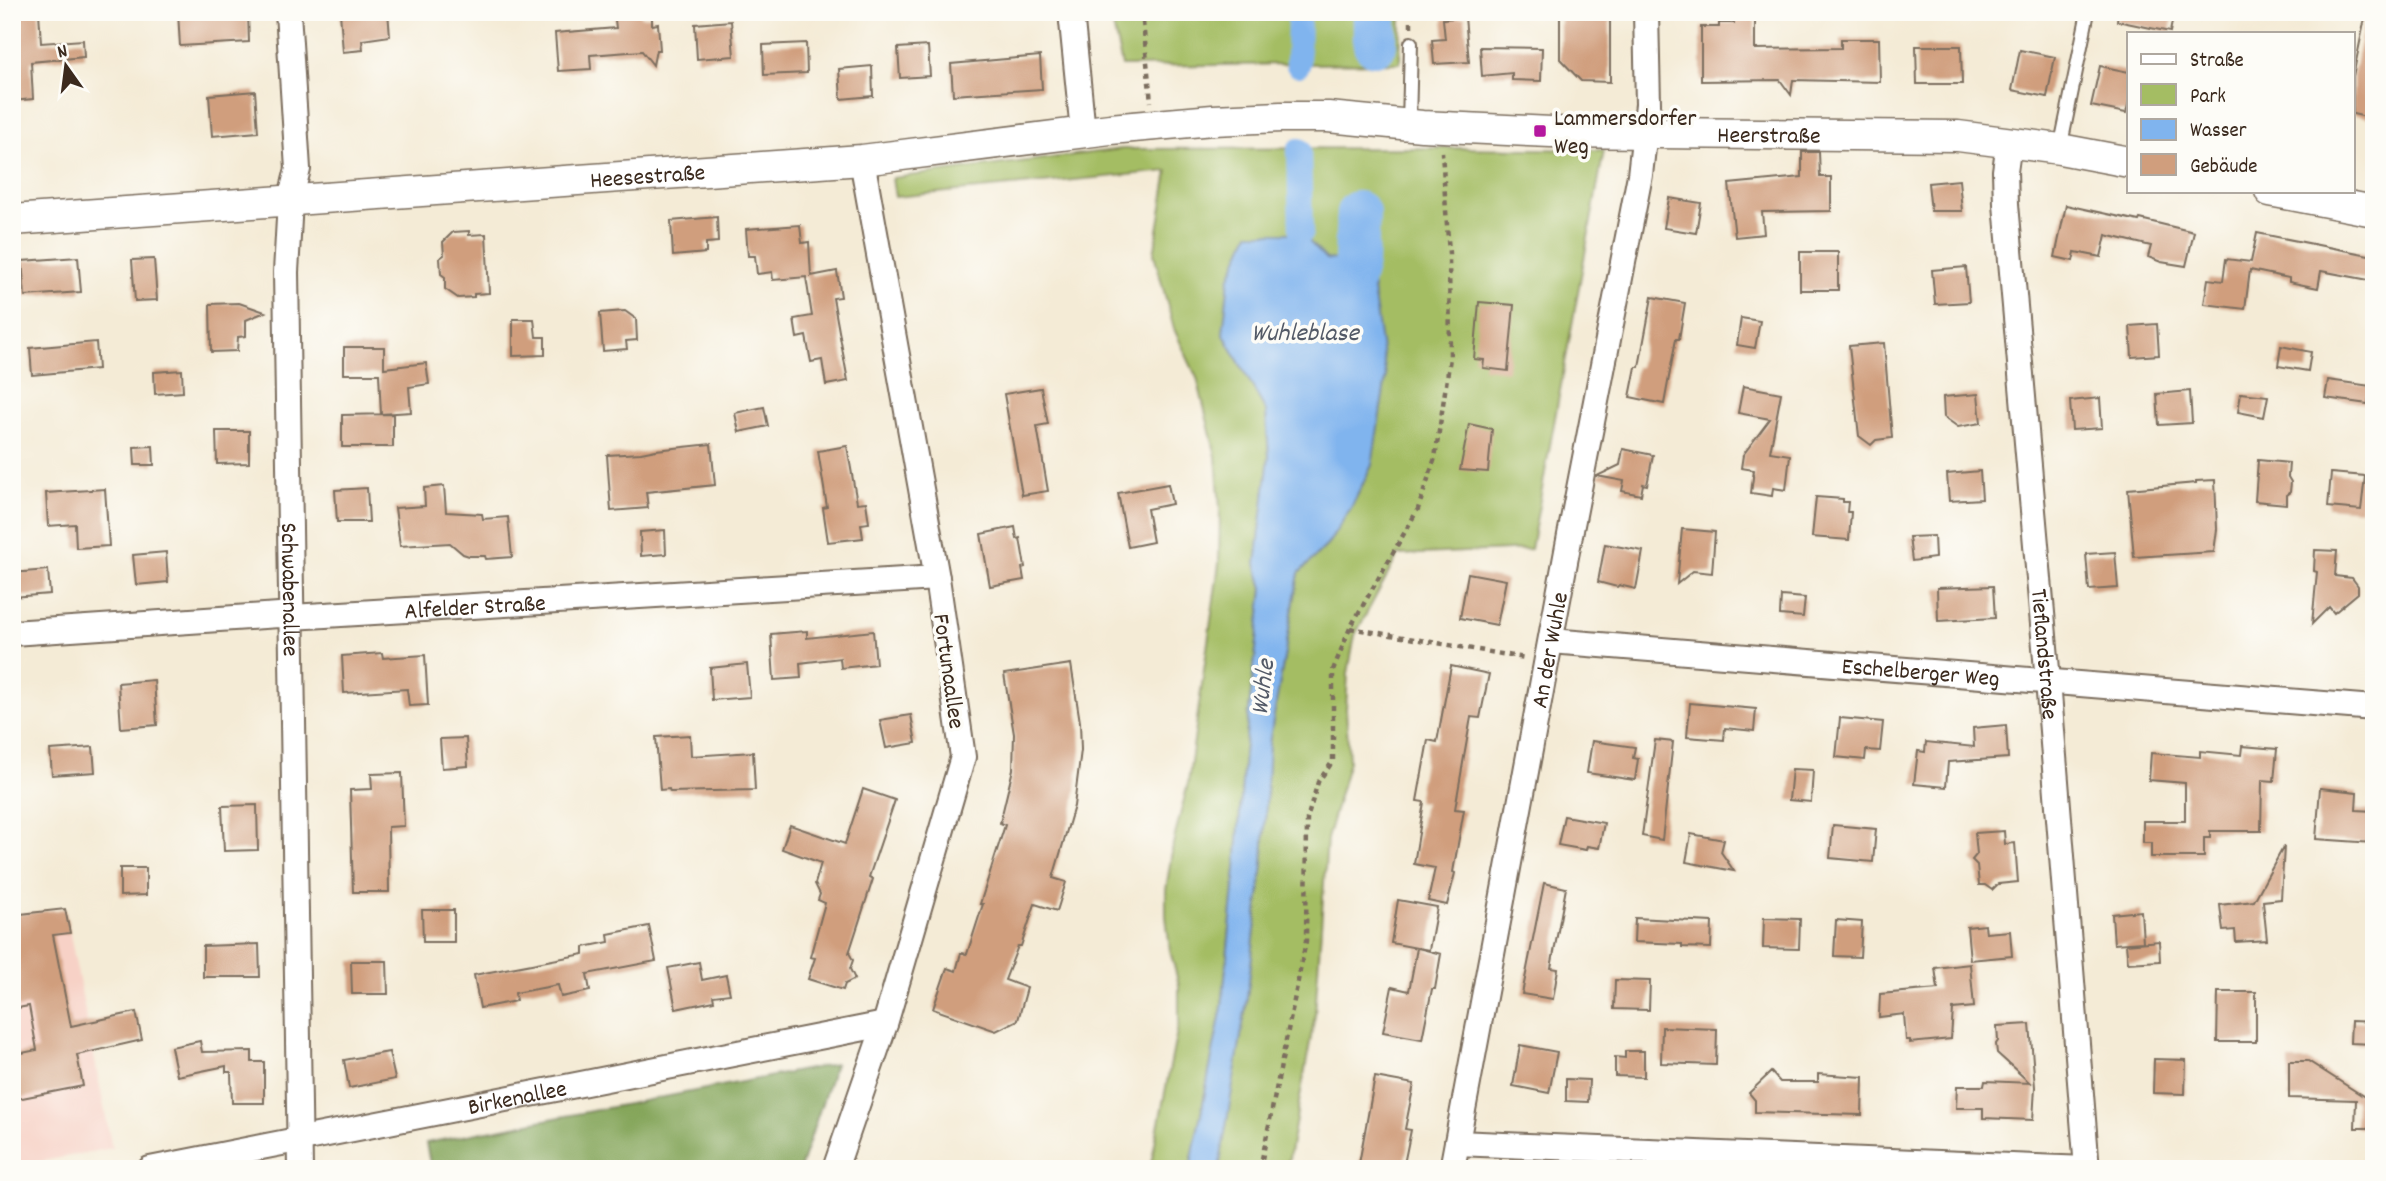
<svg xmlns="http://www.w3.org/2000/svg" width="2386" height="1181" font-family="Dekko,sans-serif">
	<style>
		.built { fill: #f7d1c6 }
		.green { fill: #a4bd63; stroke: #707440; stroke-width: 2 }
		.forest { fill: #83a459; stroke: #5f673c; stroke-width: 2 }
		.water { fill: #80b4ee; stroke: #5e6f86; stroke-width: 2 }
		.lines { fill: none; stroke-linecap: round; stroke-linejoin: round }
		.canal { stroke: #80b4ee; stroke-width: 24 }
		.river { stroke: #80b4ee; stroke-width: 44 }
		.building { fill: #d09e7d }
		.service-casing { stroke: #7c6e5e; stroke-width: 16 }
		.minor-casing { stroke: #7c6e5e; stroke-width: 28 }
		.tertiary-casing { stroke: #7c6e5e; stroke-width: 33 }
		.path { stroke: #7c6e5e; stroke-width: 4.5; stroke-dasharray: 5 5; stroke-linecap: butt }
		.service { stroke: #fff; stroke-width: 12 }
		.minor { stroke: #fff; stroke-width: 24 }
		.tertiary { stroke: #fff; stroke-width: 30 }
		.poi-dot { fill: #b5179e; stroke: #fdfcf7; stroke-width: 2.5 }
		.labels { text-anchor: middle; stroke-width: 7; stroke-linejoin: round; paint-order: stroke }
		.poi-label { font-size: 24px; fill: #3b2a1e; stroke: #fdfcf7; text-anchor: start }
		.street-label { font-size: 24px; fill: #3b2a1e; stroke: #fdfcf7 }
		.water-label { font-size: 26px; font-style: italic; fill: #535a67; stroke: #fdfcf7 }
	</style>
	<rect width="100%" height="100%" fill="#fdfcf7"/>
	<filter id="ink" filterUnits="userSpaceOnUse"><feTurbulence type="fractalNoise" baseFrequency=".0143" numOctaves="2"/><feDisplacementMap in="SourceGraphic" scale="14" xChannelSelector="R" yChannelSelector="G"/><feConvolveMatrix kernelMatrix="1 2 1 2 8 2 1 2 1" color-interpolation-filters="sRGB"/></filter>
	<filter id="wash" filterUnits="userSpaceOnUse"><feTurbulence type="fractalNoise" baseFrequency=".00686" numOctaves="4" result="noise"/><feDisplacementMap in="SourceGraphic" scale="28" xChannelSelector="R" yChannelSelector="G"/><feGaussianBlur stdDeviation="1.57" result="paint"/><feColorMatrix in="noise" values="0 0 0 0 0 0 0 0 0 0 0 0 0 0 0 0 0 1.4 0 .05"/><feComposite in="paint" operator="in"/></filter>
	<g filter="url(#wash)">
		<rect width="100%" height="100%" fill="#f4ebd6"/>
		<path class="built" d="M65,909L112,1148L12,1167V915Z"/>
		<path class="green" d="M1110,12H1401L1400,63L1122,66Z
			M1455,148L1604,150L1531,549L1398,555L1355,635L1348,673L1346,709L1349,761L1327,839L1315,1015L1287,1169H1219L1246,1006L1263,863L1269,743L1299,573L1328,544L1352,506L1372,465L1326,259L1300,233L1223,333L1266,411L1269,457L1256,564L1263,588L1244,754L1236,869L1222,1007L1190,1169H1150L1179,1021V985L1170,950L1166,916V890L1173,844L1188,783L1219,564L1220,508L1216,456L1197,378L1174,329L1154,254L1168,171L895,197L892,178L1122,149Z"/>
		<path class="forest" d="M835,1064L800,1169H431L426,1143Z"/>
		<path class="water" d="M1249,233H1301L1326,259L1369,263L1386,377L1372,465L1352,506L1328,544L1299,573L1269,743L1263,863L1246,1006L1219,1169H1190L1222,1007L1236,869L1244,754L1263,588L1256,564L1269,457L1266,411L1223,333L1229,279Z"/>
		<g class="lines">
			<path class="canal" d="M1298,65L1299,12
				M1299,150L1301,233"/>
			<path class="river" d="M1375,44V12
				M1341,321L1356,262L1358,213"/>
		</g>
		<g id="blocks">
			<path class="building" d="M12,12H39L41,43L83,40L84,57L31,62L33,99L12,101Z
				M178,12H248L249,42L180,46Z
				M340,12H388L390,36L362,40L363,50L343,52Z
				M614,12H640L641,17L652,16V25L658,24L660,50H656L653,65L642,51L590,55L591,69L558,71L555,33L616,28Z
				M1560,12H1610V82L1581,81L1560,59Z
				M2118,12H2174L2170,32L2117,21Z
				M1465,17L1469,62L1434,64L1432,40L1445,39L1443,19Z
				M2365,18L2374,19V100L2370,118L2353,114V76Z
				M1734,19H1755V49L1841,48V39H1879L1880,82L1793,80L1791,95L1780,80L1701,81V27H1719V23H1734Z
				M731,21L734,56L697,59L695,24Z
				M806,43L807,73L764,75L763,45Z
				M928,46L930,76L900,78L898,48Z
				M1916,46H1961L1962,84H1917Z
				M1480,47L1542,48L1541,81L1512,80V73L1482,76Z
				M2020,50L2055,57L2047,97L2012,90Z
				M1040,56L1042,89L953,95L951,64Z
				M872,66L873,96L841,99L839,69Z
				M2100,66L2129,72V101L2126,113L2091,106Z
				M255,91L258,132L212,136L209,95Z
				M1802,152H1819L1820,177H1831V211L1762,212L1764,234L1735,237L1729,184L1802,177Z
				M1959,180L1962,211H1931L1928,183Z
				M1669,198L1701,203L1696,233L1664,228Z
				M2066,205L2139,221L2140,219L2194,232L2186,266L2161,262L2148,257L2151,246L2106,235L2101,257L2075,252L2073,261L2055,257Z
				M717,217L718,242L706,243V253L673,256L671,221Z
				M800,225L802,243L809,242L811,276L837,271L841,297L833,298L848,381L826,385L822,360L811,362L806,336L797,338L794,319L812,316L806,277L773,280L772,272L757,274L755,256H748L746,229Z
				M469,231V235L486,234L489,293L474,294V297L458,298L445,289V277L441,274L440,258L444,255L443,242L453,232Z
				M2257,233L2374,256V281L2321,271L2318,288L2289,282V278L2250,270L2245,309L2204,304L2208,279L2223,281L2226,259L2251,262Z
				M1800,252H1838V290H1800Z
				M78,257L81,292L25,296L22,261Z
				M154,259L157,300L135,301L132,260Z
				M1966,267L1969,302L1935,304L1932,270Z
				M1652,297L1685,303L1679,339H1676L1664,404L1630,397L1636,367H1639Z
				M1479,302L1514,305L1508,371L1483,368L1484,360L1474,359Z
				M239,303L265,312L246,320V336L238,337L237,351L211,352L210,304Z
				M625,311L636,319L637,340L626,341L627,349L603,351L600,313Z
				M1741,318L1760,321L1755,348L1737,345Z
				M513,319H534L536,337H545V355L513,356Z
				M2157,324L2159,355L2132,357L2130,326Z
				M96,342L98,369L32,375L30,348Z
				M1884,343L1892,438L1876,440L1871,445L1859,436L1849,346Z
				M2281,346L2311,352L2308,371L2278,366Z
				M344,347H384V368L426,363L429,384L409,387L411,412L381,414L379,374H344Z
				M182,370L183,392L155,394L154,372Z
				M2328,380L2371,386L2368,404L2325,398Z
				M1743,386L1781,393L1770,452L1790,455L1786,490L1773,488L1772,496L1751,493L1754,470L1741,468L1743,455L1770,419L1738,413Z
				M1041,388L1048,424L1037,426L1048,491L1022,495L1004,394Z
				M2190,391L2192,423L2159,425L2157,394Z
				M2241,393L2268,396L2264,417L2238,412Z
				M1978,394L1981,423L1958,427L1944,417L1943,397Z
				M2100,398L2102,428L2072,430L2070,401Z
				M764,407L768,426L739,432L735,413Z
				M393,414V447H342V415Z
				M1469,424L1492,429L1488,472L1460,470Z
				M216,431H249V463L217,464Z
				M711,444L715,485L646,492L648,508L611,511L607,455L641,453L656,450Z
				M153,446L154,465H135L134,447Z
				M847,446L857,503L866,502L869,523L861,524L863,538L828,542L823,508L827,507L818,451Z
				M1623,449L1653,455L1647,485L1643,484L1641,495L1622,491L1624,481L1597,476L1620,465Z
				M2258,460L2289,463L2288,477L2291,482L2290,492L2286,495V504L2255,501Z
				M1980,471L1982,499L1949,501L1947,474Z
				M2331,473L2365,476L2361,510L2328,507Z
				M2215,480L2217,529L2214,552L2134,557L2128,489L2196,483V481Z
				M1168,484L1172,504L1147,509L1153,542L1128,547L1118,493Z
				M444,486L446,512L482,514L483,519L508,517L512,557L486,559L485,556H469L463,554L450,543L400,546L395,508L425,506L424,488Z
				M367,488L369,522H337L335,490Z
				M105,489L109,546L76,548L75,524L48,526L46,493Z
				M1816,497L1843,499V502H1848L1847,512H1851L1849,540L1812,537Z
				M1015,527L1017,539L1020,538L1025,567L1022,568L1024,580L990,586L981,534Z
				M1682,529L1715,532L1712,573L1693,571L1677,584Z
				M665,530L666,554L641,556L640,532Z
				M1934,536L1935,558L1912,561L1909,537Z
				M1605,544L1643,551L1636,589L1619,585L1617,587L1598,582Z
				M2315,550L2337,551L2335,576L2352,578L2358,586V593L2334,613L2329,607L2312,624L2317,572L2314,571Z
				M166,552L168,582L136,585L133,555Z
				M2115,552L2118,588L2089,590L2086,554Z
				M48,570L50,594L12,597V573Z
				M1468,573L1506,580L1497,625L1460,618Z
				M1993,586L1995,618L1938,621L1937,588Z
				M1781,596L1805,598L1803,617L1780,615Z
				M807,631V638L873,631L876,664L841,668L840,658L800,663L801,678L774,680L771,634Z
				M382,653L383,658L425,655L428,705L409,706L407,689L344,693L342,656Z
				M747,664L750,697L712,700L710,668Z
				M1071,664L1080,722L1081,750L1074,806L1053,878L1066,882L1057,911L1035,904L1021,946H1018L1005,980L1027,988L1018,1020L996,1031L933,1009L947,968L956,971L961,953L967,954L983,904H980L1005,825L1000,823L1013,769L1014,734L1004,674Z
				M1451,666L1489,674L1480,718L1471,717L1464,757L1455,809L1464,810L1453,872L1455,873L1447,905L1428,901L1435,868L1414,864L1424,802L1417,801L1428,740L1437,742Z
				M154,680L157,725L121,728L118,683Z
				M1690,703L1756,709L1754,731L1725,728L1724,740L1687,737Z
				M911,715L916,743L886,748L880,720Z
				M1840,718L1883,722L1880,751L1866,750L1865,760L1836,757Z
				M2006,725L2008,758L1948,762L1946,787L1914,784L1918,751L1925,752L1926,742L1974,747L1973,728Z
				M690,735L691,756L753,752L755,790L670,792L669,789L660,790L656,737Z
				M466,738L468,766L442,768L440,739Z
				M1655,740L1673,742L1662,840L1642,836Z
				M1592,741L1635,747L1633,758L1638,759L1635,780L1587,773Z
				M2242,746L2277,749L2274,781L2262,780L2261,831H2210V838H2204V857H2151V843H2143V821H2185V783L2149,780L2151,753L2200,757V751L2241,755Z
				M93,747L95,772L52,775L50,750Z
				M1792,769L1813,770L1811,802L1789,800Z
				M402,773L404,826L388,827L389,892H353L350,790L372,789L371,774Z
				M2320,788L2357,792L2356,810L2374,811L2373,843L2316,839Z
				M863,789L895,800L869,877L873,879L849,953L853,960L850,969L855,979L845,984L843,990L808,979L815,958L810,957L825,903L818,900L820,894L815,884L821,863L782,849L790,825L845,844Z
				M257,805L258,850L224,851L222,806Z
				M1564,816L1604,823L1599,848L1587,846L1586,850L1558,845Z
				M1833,825L1876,829L1873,862L1830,858Z
				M2004,831L2005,844L2015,843L2018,882L1998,884L1992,890L1985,885H1979L1977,865L1972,860L1977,854L1975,833Z
				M1691,834L1724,840L1721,852L1734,871L1686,862Z
				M2284,846L2281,899L2263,901L2267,940L2236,942L2235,930L2223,931L2220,905L2254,901Z
				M120,868H146V895L120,896Z
				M1544,883L1566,888L1551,968L1558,969L1553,999L1522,994Z
				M1398,900L1437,907L1429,950L1418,948L1441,954L1435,989H1432L1422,1039L1383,1032L1392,987L1409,991L1417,948L1391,943Z
				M65,909L70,933L53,935L71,1026L136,1012L142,1040L77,1055L83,1086L12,1100V1055L37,1050L29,1006L12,1009V915Z
				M422,910H454V942H423Z
				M2141,911L2143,942L2114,944L2112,914Z
				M1635,918L1712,922L1711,948L1682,947V944L1634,942Z
				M1764,918L1800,919L1799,949L1763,948Z
				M1836,920L1862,922L1860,957L1834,956Z
				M1985,925L1986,933L2010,931L2012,956L1970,960L1967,927Z
				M649,926L656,961L587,974L590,991L561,997L558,985L515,993L516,1001L480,1008L474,975L584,954V947L609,942L608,934Z
				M2159,941L2160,961L2128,963L2126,944Z
				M259,944L260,977H203V946Z
				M351,961H387L388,994H352Z
				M699,962L702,980L726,975L730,994L713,996L714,1001L676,1009L668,968Z
				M1970,964L1974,1007L1953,1009L1951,1039L1910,1043V1040H1906L1904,1014L1879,1017L1880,994L1938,989L1935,968Z
				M1615,980L1650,981L1649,1010L1614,1009Z
				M2218,992H2256V1042H2217Z
				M2351,1021L2374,1022V1044L2350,1043Z
				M2030,1024L2035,1087L2033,1120L1983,1118V1108H1956L1957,1086H1984L1985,1081L2030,1083L1997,1053L1996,1044L1998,1041L1997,1026Z
				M1662,1027L1717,1029L1716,1065L1661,1063Z
				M200,1041L202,1052L252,1051V1062H264V1103H232L231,1072H226V1066L177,1076L171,1047Z
				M1520,1045L1557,1052L1549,1093L1513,1086Z
				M1625,1051H1644V1077L1615,1076V1057L1625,1058Z
				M389,1052L395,1079L349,1088L344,1060Z
				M2154,1059L2186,1060L2185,1094L2153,1093Z
				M2289,1061H2308L2374,1103V1128H2355L2356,1100L2289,1098Z
				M1771,1072L1780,1082H1818V1074L1863,1077L1862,1115L1755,1112V1100L1749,1093Z
				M1375,1077L1414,1084L1405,1129L1411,1130L1403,1169H1358Z
				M1566,1079L1589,1080L1588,1102L1566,1101Z"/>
		</g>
	</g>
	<g filter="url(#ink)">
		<use href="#blocks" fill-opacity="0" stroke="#7c6e5e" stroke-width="2"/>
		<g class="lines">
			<defs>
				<path id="service" d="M1409,124L1411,43
					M2060,149L2088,12"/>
				<g id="minor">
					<path id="s1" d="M288,12L298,169L290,201L286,272L300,1169"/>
					<path d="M1071,12L1083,132"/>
					<path id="s2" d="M2009,142L2005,171L2006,204L2048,681L2087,1169"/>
					<path id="s3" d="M12,633L279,615L292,617L937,578"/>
					<path id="s4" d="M1551,641L2374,708"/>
					<path d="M1457,1143L2087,1169"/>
					<path id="s5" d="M150,1169L885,1024"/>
					<path d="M835,1169L885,1024L963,757L937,578L862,160"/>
					<path id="s6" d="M1452,1169L1570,535L1640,175L1648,104L1646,12"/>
				</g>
				<g id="tertiary">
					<path d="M2270,191L2374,211"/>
					<path id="s7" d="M12,220L862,160L1110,129L1213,120L1281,117H1328L1422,126L1551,132L1958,136L2060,149L2129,162"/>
				</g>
			</defs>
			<use href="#service" class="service-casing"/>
			<use href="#minor" class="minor-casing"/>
			<use href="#tertiary" class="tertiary-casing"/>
			<path class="path" d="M1142,12L1151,102
				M1411,12V28
				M1350,628L1525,658
				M1260,1169L1306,941L1307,819L1318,782L1333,761V670L1350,628L1418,509L1435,458L1450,358L1449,254L1442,152"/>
			<use href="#service" class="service"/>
			<use href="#minor" class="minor"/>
			<use href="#tertiary" class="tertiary"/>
		</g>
	</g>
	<rect class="poi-dot" x="1533" y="124" width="14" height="14" rx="3.5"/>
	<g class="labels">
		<g class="poi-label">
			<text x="1554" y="125">Lammersdorfer<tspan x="1554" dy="28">Weg</tspan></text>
		</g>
		<g class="street-label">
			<text dy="8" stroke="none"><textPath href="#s7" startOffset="1762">Heerstraße</textPath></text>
			<text dy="8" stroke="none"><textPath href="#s7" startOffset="637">Heesestraße</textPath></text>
			<text dy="8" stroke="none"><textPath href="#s1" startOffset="579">Schwabenallee</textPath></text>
			<text dy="8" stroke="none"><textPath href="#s3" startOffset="464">Alfelder Straße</textPath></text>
			<text dy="8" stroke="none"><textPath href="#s6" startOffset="528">An der Wuhle</textPath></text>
			<text dy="8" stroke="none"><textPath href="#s2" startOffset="514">Tieflandstraße</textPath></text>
			<text dy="8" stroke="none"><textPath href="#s4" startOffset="371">Eschelberger Weg</textPath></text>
			<text transform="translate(950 671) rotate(82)" y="8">Fortunaallee</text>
			<text dy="8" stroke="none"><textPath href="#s5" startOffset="374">Birkenallee</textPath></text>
		</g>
		<g class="water-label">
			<text x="1305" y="340">Wuhleblase</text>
			<text transform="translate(1261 687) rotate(-83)" y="9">Wuhle</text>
		</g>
	</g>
	<rect width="2386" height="1181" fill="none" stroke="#fdfcf7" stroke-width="42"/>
	<rect x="2127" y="32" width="228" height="161" fill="#fdfcf7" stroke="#afa8a0" stroke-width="2"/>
	<rect x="2141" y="54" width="35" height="10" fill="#ffffff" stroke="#afa8a0" stroke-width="2"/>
	<text x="2190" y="66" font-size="21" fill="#3b2a1e">Straße</text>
	<rect x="2141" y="84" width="35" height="21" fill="#a4bd63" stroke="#afa8a0" stroke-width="2"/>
	<text x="2190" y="102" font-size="21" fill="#3b2a1e">Park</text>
	<rect x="2141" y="119" width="35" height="21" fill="#80b4ee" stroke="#afa8a0" stroke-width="2"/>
	<text x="2190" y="136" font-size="21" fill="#3b2a1e">Wasser</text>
	<rect x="2141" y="154" width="35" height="21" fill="#d09e7d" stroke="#afa8a0" stroke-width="2"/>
	<text x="2190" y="172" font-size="21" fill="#3b2a1e">Gebäude</text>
	<g transform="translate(66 66) rotate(346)" stroke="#fdfcf7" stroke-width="5" paint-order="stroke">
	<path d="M0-5L12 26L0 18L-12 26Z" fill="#3b2a1e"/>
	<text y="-10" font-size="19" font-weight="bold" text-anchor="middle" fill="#3b2a1e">N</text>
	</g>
</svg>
